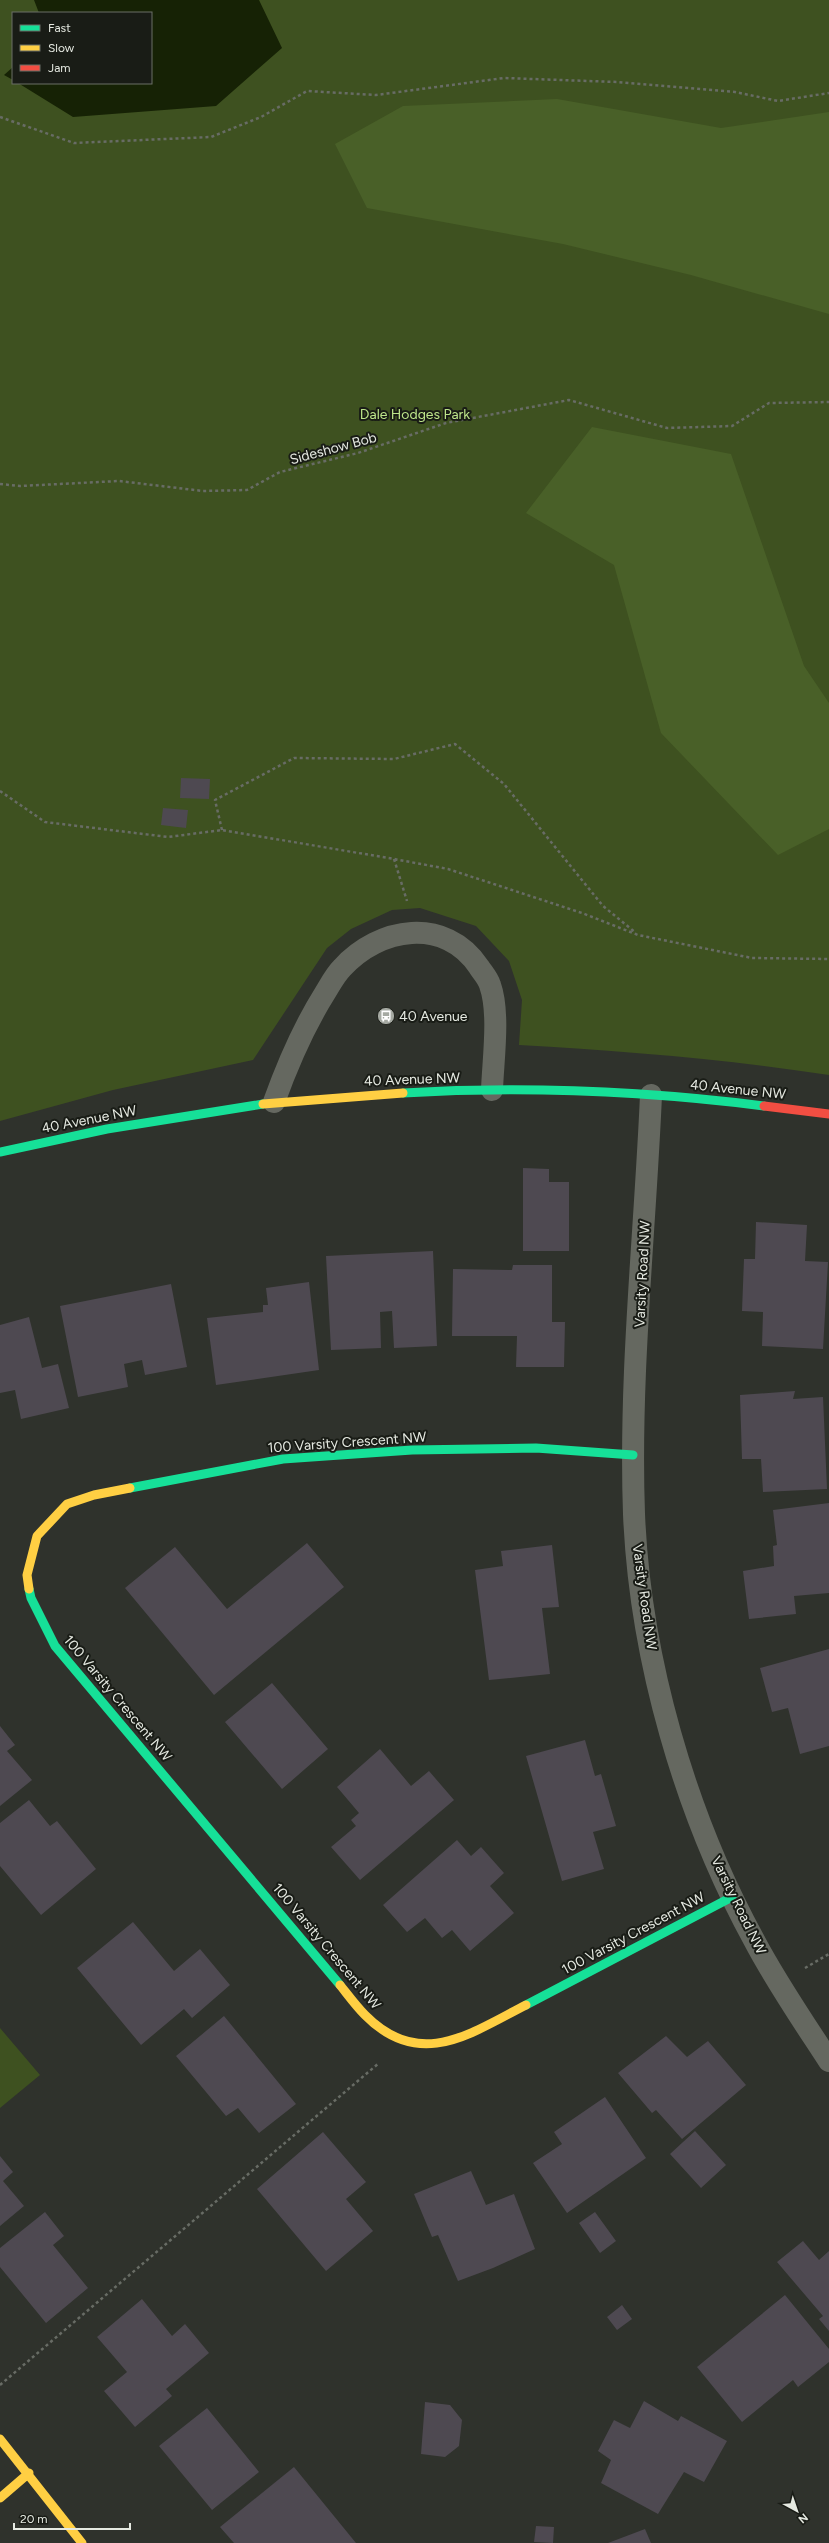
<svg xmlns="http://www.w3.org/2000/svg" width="829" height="2543" font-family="Figtree,sans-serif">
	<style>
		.green { fill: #3e5120; fill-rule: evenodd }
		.forest { fill: #496028 }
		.water { fill: #162205 }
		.building { fill: #4e4951 }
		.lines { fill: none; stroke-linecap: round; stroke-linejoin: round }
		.path { stroke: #686c65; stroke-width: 2.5; stroke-dasharray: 3 3; stroke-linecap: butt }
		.lane { stroke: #656860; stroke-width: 22 }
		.street { stroke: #656860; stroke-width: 22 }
		.fast { stroke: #16e098; stroke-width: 9 }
		.slow { stroke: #ffcf43; stroke-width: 9 }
		.jam { stroke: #f24e42; stroke-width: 9 }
		.labels { text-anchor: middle; stroke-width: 4; stroke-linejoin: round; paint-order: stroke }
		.park-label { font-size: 14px; fill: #bde58a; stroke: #191c16 }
		.street-label { font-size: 14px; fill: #e5e9e1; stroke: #191c16 }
		.poi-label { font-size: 14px; fill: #e5e9e1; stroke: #191c16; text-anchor: start }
	</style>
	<rect width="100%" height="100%" fill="#2f322c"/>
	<path class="green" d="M0,0H829V1075C726,1059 623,1051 519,1045L522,1000L509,961L476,926L420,908L392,910L351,929L327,948L253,1060L113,1090L0,1121ZM13,13H151V83H13Z
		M0,2028L40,2075L0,2108Z"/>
	<path class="forest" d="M557,99L721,128L829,112V314L691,275L563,244L367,208L335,144L403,106Z
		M592,427L731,454L804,666L829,703V829L778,855L661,733L614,565L526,513Z"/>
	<path class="water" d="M34,0H259L282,48L216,106L73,117L18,83H151V13H39Z
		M13,67V80L4,75Z"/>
	<path class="building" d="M181,778L210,779L209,799L180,798Z
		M163,808L188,810L186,828L161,825Z
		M523,1168L549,1169V1182H569V1251H523Z
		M756,1222L807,1225L805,1261L828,1262L823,1349L762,1346L763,1312L742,1311L744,1259H755Z
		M433,1251L437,1346L394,1348L392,1311L380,1312L381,1348L331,1350L326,1256Z
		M513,1265H552V1322H565L564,1367H516L517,1336H452L453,1269L512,1270Z
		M309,1282L319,1370L216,1385L207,1318L263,1312V1305H268L266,1288Z
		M171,1284L187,1367L145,1375L142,1360L124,1364L128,1387L78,1397L60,1306Z
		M29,1317L42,1368L58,1364L69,1408L21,1419L15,1390L0,1393V1325Z
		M795,1391L793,1399L823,1397L827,1489L763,1492L761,1459H742L740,1395Z
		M829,1503V1593L794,1596L796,1614L749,1619L743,1571L774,1566L773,1546L777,1545L773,1510Z
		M307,1543L344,1587L214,1695L125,1588L175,1547L227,1609Z
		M552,1545L559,1607L542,1608L550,1674L489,1680L475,1570L503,1566L501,1551Z
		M829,1649V1746L800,1754L788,1708L772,1712L760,1668Z
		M272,1683L328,1749L282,1789L225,1722Z
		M0,1726L15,1745L7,1751L32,1780L0,1806Z
		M585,1740L595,1776L601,1774L616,1826L593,1832L604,1869L562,1881L526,1756Z
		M380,1749L411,1786L429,1771L454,1800L360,1880L331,1847L356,1826L351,1820L359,1813L337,1787Z
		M29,1800L50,1826L57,1821L96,1869L41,1915L0,1866V1823Z
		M457,1840L471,1856L481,1847L504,1873L490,1886L514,1913L470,1951L452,1930L442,1938L425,1918L407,1932L383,1905Z
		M133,1922L174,1971L200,1949L230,1985L192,2018L184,2009L141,2045L77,1968Z
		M224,2016L296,2104L259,2133L238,2108L226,2116L176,2056Z
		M666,2036L687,2057L708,2041L746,2085L682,2139L656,2110L652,2113L618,2073Z
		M605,2097L646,2158L567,2213L533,2163L562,2144L554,2132Z
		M695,2131L726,2165L701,2188L670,2154Z
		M323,2132L366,2182L346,2199L373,2231L326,2271L257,2189Z
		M0,2156L13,2172L3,2181L24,2206L0,2226Z
		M471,2171L486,2205L514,2194L535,2249L493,2268L458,2281L438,2235L432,2237L414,2194Z
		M45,2212L64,2236L53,2245L88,2288L46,2323L0,2267V2248Z
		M595,2212L616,2241L600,2253L579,2223Z
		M803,2241L819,2260L829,2251V2331L819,2319L823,2316L777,2262Z
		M785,2295L829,2349V2362L798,2387L793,2380L742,2422L697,2367Z
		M142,2299L172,2336L185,2324L209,2353L166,2389L172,2396L135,2427L104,2391L127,2372L97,2337Z
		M622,2305L632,2319L617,2330L607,2317Z
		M644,2401L678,2421L681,2416L727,2441L704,2482L684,2472L658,2514L601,2483L611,2460L598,2451L614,2420L630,2428Z
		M425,2402L450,2405L462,2420L459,2446L445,2457L421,2454Z
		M207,2408L259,2472L212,2510L159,2446Z
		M294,2467L356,2543H234L220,2527Z
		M536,2526L554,2527L553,2543L534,2542Z
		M645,2529L651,2543H608Z"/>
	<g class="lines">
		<path class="path" d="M0,117L74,143L211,137L261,117L307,91L376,95L504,78L617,82L735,92L778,101L829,93
			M0,484L20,486L119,481L203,491L247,490L280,472L358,453L446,423L569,400L667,428L732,426L769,403L829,402
			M0,791L45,822L168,837L222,830L394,859L448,869L582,913L638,935L752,958L829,959
			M222,830L215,800L294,758L394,759L455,744L504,784L603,906L636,933
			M394,859L407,901
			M805,1968L829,1954
			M0,2385L379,2063"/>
		<path class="lane" d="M274,1102C288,1063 303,1028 325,993C330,985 335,975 342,968C379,927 445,916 479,967C482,972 488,978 490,985C500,1013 493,1060 492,1090"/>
		<path class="street" d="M651,1095C645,1234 629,1375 634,1514C640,1658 685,1814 754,1940C776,1982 803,2021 829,2061"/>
		<path class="fast" d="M403,1093C522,1086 645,1091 764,1106
			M0,1152L107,1129L263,1104
			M130,1488L283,1459L412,1450L536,1448L633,1455
			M29,1589L31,1598L55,1646L340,1985
			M526,2005L732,1897"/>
		<path class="slow" d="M263,1104L403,1093
			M29,1589L27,1575L37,1536L67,1504L94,1495L130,1488
			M340,1985C348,1995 356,2006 365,2015C420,2071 471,2033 526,2005
			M0,2439L82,2543
			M0,2498L29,2473"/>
		<path class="jam" d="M764,1106L829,1114"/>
	</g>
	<defs>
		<symbol id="bus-disc" viewBox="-11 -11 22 22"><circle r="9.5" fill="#a5a9a2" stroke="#191c16"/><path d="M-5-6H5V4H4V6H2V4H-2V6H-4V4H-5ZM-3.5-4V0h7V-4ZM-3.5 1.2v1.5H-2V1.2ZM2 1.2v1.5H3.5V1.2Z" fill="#fff"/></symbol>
	</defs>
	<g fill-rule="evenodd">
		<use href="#bus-disc" x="376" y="1006" width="20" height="20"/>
	</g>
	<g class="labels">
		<g class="park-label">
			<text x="415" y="419">Dale Hodges Park</text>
		</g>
		<g class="street-label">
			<text transform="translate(333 448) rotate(-15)" y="5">Sideshow Bob</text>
			<text transform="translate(412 1079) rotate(-2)" y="5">40 Avenue NW</text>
			<text transform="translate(738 1089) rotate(6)" y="5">40 Avenue NW</text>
			<text transform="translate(89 1119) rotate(-11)" y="5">40 Avenue NW</text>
			<text transform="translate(642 1274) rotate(-87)" y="5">Varsity Road NW</text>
			<text transform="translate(347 1442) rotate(-4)" y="5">100 Varsity Crescent NW</text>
			<text transform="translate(645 1597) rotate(82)" y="5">Varsity Road NW</text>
			<text transform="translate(118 1698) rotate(50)" y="5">100 Varsity Crescent NW</text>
			<text transform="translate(739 1905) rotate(64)" y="5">Varsity Road NW</text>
			<text transform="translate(633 1933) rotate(-28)" y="5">100 Varsity Crescent NW</text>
			<text transform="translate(327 1946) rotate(50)" y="5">100 Varsity Crescent NW</text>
		</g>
		<g class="poi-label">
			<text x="399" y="1021">40 Avenue</text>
		</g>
	</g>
	<rect x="12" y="12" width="140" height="72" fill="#191c16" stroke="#6b6e67"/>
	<rect x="20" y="25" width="20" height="6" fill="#16e098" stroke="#6b6e67"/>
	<text x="48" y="32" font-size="12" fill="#e5e9e1">Fast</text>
	<rect x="20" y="45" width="20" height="6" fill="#ffcf43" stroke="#6b6e67"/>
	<text x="48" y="52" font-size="12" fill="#e5e9e1">Slow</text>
	<rect x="20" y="65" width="20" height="6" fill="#f24e42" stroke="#6b6e67"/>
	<text x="48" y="72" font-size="12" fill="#e5e9e1">Jam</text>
	<g transform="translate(797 2511) rotate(140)" stroke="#191c16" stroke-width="3" paint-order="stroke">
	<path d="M0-3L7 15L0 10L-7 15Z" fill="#e5e9e1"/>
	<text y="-6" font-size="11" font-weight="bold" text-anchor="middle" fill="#e5e9e1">N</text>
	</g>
	<path d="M14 2523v6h116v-6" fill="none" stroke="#e5e9e1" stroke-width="2"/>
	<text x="20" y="2523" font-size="12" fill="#e5e9e1" stroke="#191c16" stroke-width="3" paint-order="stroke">20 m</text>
</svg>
